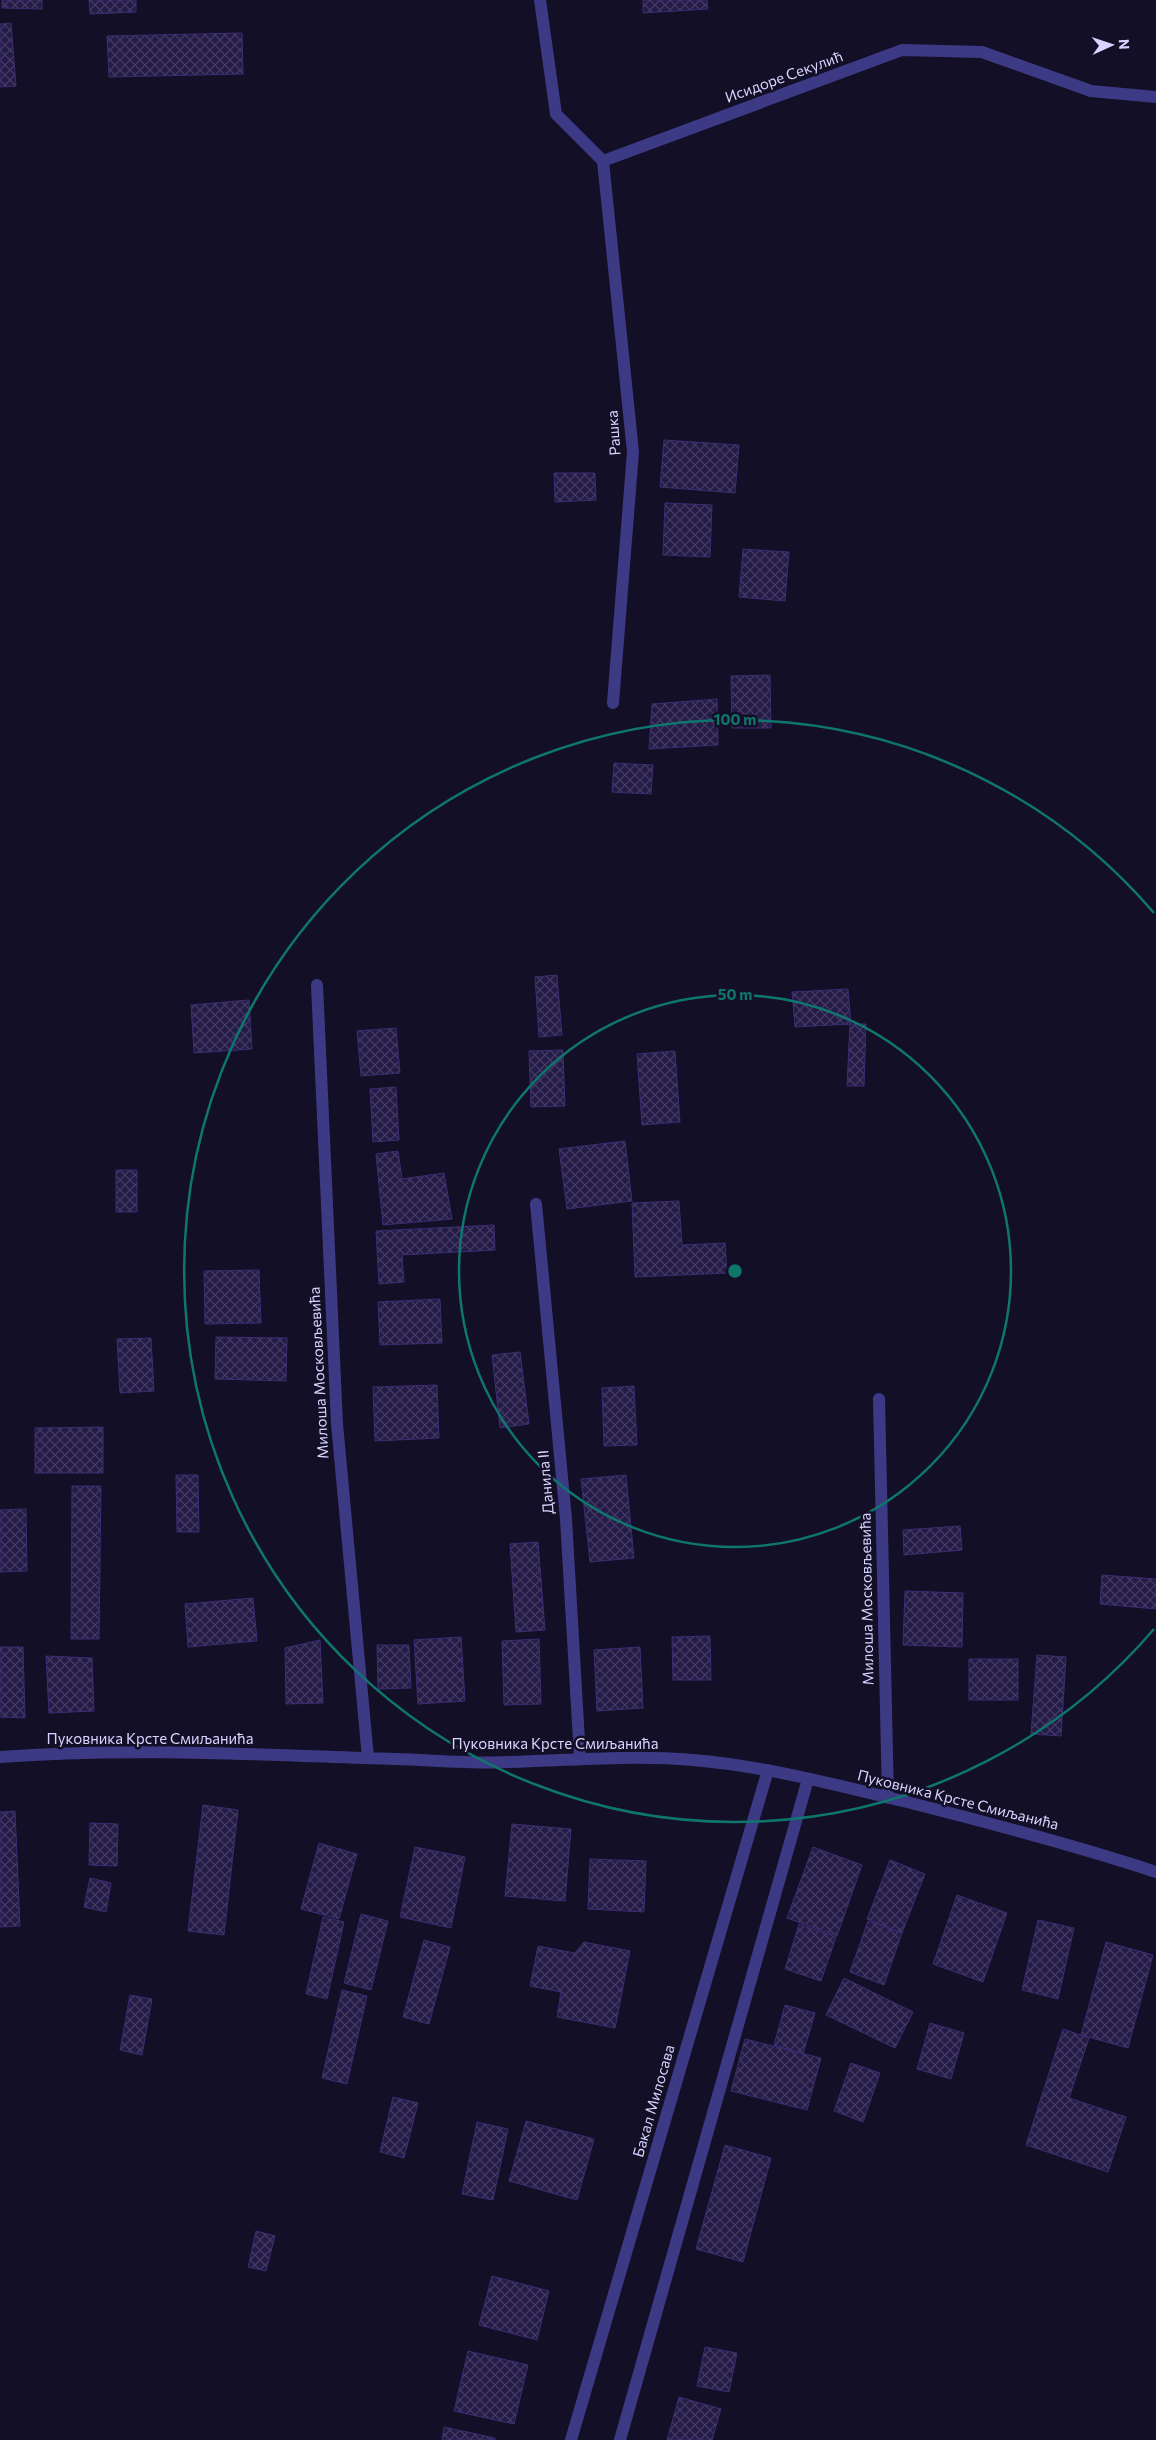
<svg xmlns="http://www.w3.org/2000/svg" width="1156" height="2440" font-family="Commissioner,sans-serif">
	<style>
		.building { fill: url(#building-cross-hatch); stroke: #3b2d73 }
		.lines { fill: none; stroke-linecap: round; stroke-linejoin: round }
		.minor { stroke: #3d3a85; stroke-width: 12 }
		.ring { fill: none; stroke: #0f766e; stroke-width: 2.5 }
		.labels { text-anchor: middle; stroke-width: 5; stroke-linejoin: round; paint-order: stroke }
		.street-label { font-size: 15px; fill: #d9d4ff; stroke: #130f26 }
		.centre { fill: #0f766e; stroke: #130f26; stroke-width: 2.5 }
		.ring-label { font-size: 15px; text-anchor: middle; font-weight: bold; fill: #0f766e; stroke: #130f26; stroke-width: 5; stroke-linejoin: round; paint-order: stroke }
	</style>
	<defs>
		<pattern id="building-cross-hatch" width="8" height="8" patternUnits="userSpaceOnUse" patternTransform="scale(1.25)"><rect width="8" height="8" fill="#241b47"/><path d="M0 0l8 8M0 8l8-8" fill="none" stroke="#433b63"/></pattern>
	</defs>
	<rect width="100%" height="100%" fill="#130f26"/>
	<path class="building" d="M2,0H42V9L2,8Z
		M89,0H136V12L90,14Z
		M643,0H707L708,9L643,13Z
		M11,23L16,86L0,87V24Z
		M242,33L243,74L109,77L107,36Z
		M664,440L739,445L735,493L660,487Z
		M554,473H595L596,500L555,502Z
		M665,503L712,505L710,557L663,555Z
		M743,549L789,552L785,601L739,597Z
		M770,675L771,728H732L731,676Z
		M717,699L718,745L649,749L652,704Z
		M614,763L653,765L651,794L612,792Z
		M557,975L562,1035L539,1037L535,977Z
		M848,989L851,1024L795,1027L792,992Z
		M249,1000L252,1049L194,1053L191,1005Z
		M850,1024H866L864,1086H847Z
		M396,1028L400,1073L361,1076L357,1031Z
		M563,1050L565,1106L531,1107L529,1051Z
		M675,1051L680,1122L642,1125L637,1054Z
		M396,1087L399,1140L373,1142L370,1089Z
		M625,1141L632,1201L567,1209L559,1149Z
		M398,1151L402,1179L444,1173L452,1219L383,1225L376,1154Z
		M116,1170H137V1212H116Z
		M679,1201L682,1245L725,1243L727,1273L635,1277L632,1203Z
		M494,1225L495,1250L402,1255L404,1282L379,1284L376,1231Z
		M259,1270L261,1323L205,1324L204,1271Z
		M440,1299L442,1343L380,1345L378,1302Z
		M216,1337L287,1338L286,1381L215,1379Z
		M151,1338L154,1391L120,1393L117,1339Z
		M520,1352L529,1424L500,1428L492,1355Z
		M437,1385L439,1438L375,1441L373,1387Z
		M634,1386L637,1445L604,1446L602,1388Z
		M103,1427V1473H35V1428Z
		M176,1475H198L199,1532H177Z
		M626,1475L634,1558L590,1562L581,1479Z
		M72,1486H101L99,1639H71Z
		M26,1509L27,1571L0,1572V1510Z
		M960,1526L962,1550L904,1555L903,1530Z
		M538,1542L545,1630L516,1632L510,1544Z
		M1102,1575L1156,1579V1609L1100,1604Z
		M905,1591L963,1593L962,1647L903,1645Z
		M253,1598L257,1641L188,1647L185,1604Z
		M710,1636L711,1680H673L672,1637Z
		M461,1637L465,1701L418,1704L414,1640Z
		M539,1639L541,1704L504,1705L502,1641Z
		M320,1640L323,1703L286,1704L285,1648Z
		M377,1645H409L411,1688L378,1689Z
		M0,1647H23L25,1718L0,1717Z
		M640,1647L643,1708L597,1711L594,1650Z
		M1037,1655L1066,1657L1061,1736L1031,1734Z
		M46,1656L92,1658L94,1711L49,1713Z
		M969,1659H1018V1700H969Z
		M203,1805L238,1810L224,1935L188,1931Z
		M15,1811L20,1926L0,1927V1812Z
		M90,1823L118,1824L117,1866L89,1865Z
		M512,1824L571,1829L565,1901L505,1896Z
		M319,1843L357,1854L339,1919L301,1909Z
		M415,1847L465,1857L451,1928L400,1917Z
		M813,1847L862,1865L837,1936L787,1918Z
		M590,1859L646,1861L644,1912L588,1909Z
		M890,1860L925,1874L902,1933L867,1919Z
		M90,1878L111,1883L106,1912L84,1907Z
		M957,1895L1007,1913L983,1982L933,1964Z
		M361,1914L388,1921L371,1990L344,1983Z
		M323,1917L344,1922L327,1999L306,1994Z
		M1038,1920L1074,1928L1058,1999L1022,1990Z
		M868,1921L902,1933L884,1985L850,1972Z
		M799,1924L836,1937L821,1981L785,1969Z
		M424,1940L450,1947L429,2024L403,2017Z
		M584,1942L630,1951L615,2028L557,2017L561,1992L530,1986L538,1946L575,1953Z
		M1106,1942L1153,1955L1128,2048L1081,2035Z
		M844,1978L913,2012L895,2048L826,2015Z
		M342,1990L367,1996L347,2084L322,2078Z
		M130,1995L152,1999L142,2055L120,2050Z
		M785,2005L815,2013L803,2054L774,2045Z
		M930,2023L964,2033L951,2079L917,2069Z
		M1063,2029L1089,2038L1069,2098L1126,2117L1108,2172L1026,2145Z
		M745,2039L821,2058L807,2110L731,2091Z
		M851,2063L880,2073L863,2122L834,2111Z
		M393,2097L418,2103L404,2158L380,2152Z
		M526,2121L594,2139L577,2200L509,2181Z
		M477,2122L508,2129L493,2200L462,2194Z
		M725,2145L771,2158L743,2262L696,2249Z
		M256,2231L275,2236L266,2271L248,2267Z
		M492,2276L549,2291L537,2340L479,2325Z
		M705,2347L737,2353L729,2392L697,2386Z
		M468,2351L528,2365L514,2424L454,2411Z
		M679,2397L721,2409L712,2440H667Z
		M444,2427L495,2438V2440H442Z"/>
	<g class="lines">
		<path class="minor" d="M540,0L556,114L603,161L902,50L982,52L1091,91L1156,97
			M603,161L633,452L613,703
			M317,985L337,1424L368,1758
			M536,1204L566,1519L580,1758
			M879,1399L888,1798
			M0,1757C131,1747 263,1755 394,1759C433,1760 473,1764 511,1762C573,1760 632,1755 693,1760C765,1766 837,1785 907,1802C990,1823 1074,1845 1156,1872
			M571,2440L768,1770
			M620,2440L808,1779"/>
	</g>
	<g class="ring">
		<circle cx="735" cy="1271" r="276"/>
		<path d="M1154 1629A551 551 0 1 1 1154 913"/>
	</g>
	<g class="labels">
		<g class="street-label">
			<text transform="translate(784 77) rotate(-20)" y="5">Исидоре Секулић</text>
			<text transform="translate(614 433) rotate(-94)" y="5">Рашка</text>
			<text transform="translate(319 1373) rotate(-93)" y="5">Милоша Московљевића</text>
			<text transform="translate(546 1482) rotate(-95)" y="5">Данила II</text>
			<text transform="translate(867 1599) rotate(-91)" y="5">Милоша Московљевића</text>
			<text x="150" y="1744">Пуковника Крсте Смиљанића</text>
			<text x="555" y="1749">Пуковника Крсте Смиљанића</text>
			<text transform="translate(958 1800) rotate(14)" y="5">Пуковника Крсте Смиљанића</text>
			<text transform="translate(654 2101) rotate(-74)" y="5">Бакал Милосава</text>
		</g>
	</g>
	<circle cx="735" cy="1271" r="8" class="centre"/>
	<g class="ring-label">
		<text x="735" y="725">100 m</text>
		<text x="735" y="1000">50 m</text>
	</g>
	<g transform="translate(1111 45) rotate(87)" stroke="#130f26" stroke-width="4" paint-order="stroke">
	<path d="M0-4L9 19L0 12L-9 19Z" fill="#d9d4ff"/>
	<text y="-8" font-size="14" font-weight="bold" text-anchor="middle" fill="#d9d4ff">N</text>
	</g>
</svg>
